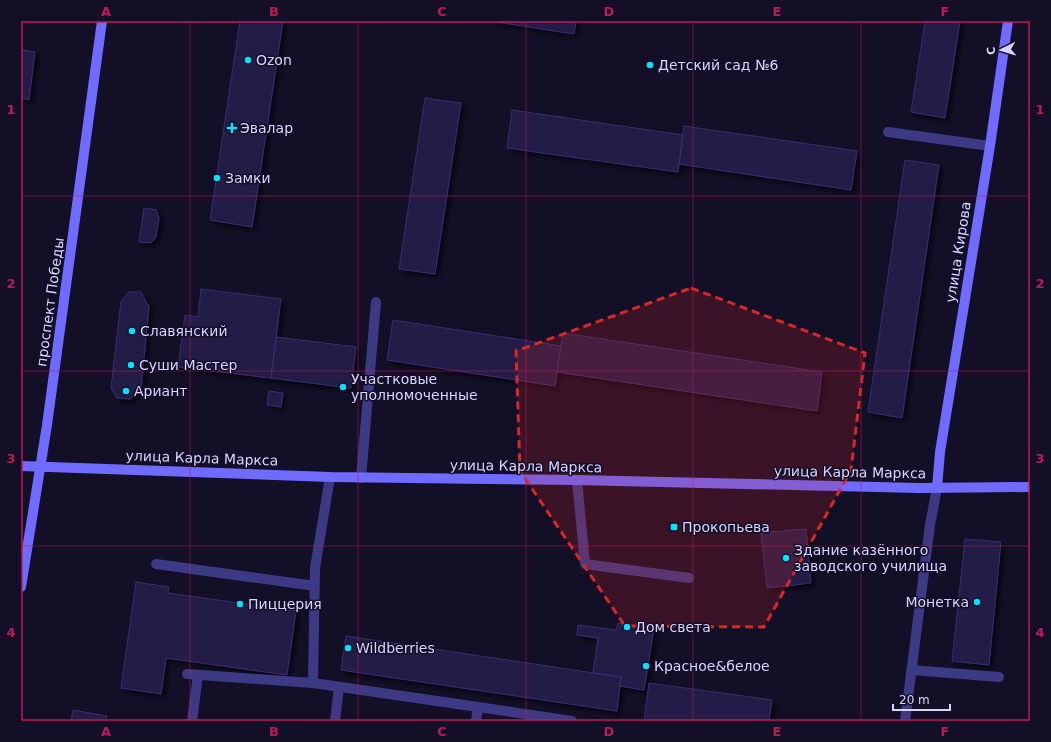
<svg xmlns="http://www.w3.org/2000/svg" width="1051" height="742" font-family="'DejaVu Sans',sans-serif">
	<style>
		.building { fill: #241b47; stroke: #3b2d73; filter: url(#shadow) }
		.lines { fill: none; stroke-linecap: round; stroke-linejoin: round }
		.lane { stroke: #3d3a85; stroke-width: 10 }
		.street { stroke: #3d3a85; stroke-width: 10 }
		.secondary { stroke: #6f6bff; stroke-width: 10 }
		.marked { fill: #d62828; fill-opacity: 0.2; stroke: #d62828; stroke-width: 3; stroke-dasharray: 8 5; stroke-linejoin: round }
		.grid { fill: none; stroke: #c2185b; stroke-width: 1; stroke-opacity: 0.55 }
		.poi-dot { fill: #00e5ff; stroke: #130f26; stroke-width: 1.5 }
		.labels { text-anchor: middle; stroke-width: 3; stroke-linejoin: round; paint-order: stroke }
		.poi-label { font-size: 14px; fill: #d9d4ff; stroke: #130f26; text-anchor: start }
		.street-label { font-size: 14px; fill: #d9d4ff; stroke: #130f26 }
		.neatline { fill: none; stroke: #c2185b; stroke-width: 1.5 }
		.grid-label { font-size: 13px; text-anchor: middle; font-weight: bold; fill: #c2185b }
	</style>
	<defs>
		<filter id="shadow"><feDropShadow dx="3.5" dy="3.5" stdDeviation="2" flood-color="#0009"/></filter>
	</defs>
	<rect width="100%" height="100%" fill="#130f26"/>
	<path class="building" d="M240,21H283L252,227L210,220Z
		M490,21H576L574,34Z
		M925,21H960L945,118L911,112Z
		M21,50L35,52L29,100L21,98Z
		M425,98L461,103L435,274L399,269Z
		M512,110L683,135L678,172L507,148Z
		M684,126L857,151L851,190L679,164Z
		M905,160L939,165L902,418L868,412Z
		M144,208L156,210L159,218L156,237L151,243L139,242Z
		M201,289L281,299L271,378L178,367L185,315L198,317Z
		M129,292H141L149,307L141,390L130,399L117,398L111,388L121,301Z
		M393,320L561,346L555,386L387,360Z
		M563,333L822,372L817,411L557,372Z
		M276,337L356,347L351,388L271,378Z
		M269,391L283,393L281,407L267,405Z
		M806,529L811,583L767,588L761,533Z
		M965,539L1001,542L989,665L952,661Z
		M136,582L169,587L168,593L296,611L287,675L166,658L161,694L121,688Z
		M618,623L654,628L644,690L620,686L621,677L593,673L598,638L577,635L578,625L616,630Z
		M346,636L621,677L617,711L341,670Z
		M649,683L772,700L769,721H644Z
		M73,710L107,716L106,721H71Z"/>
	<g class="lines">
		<path class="lane" d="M888,132L990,146
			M330,477L315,568L313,683L478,707L476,721
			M361,478L376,302
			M577,480L585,564L689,578
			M156,564L315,586
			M912,670L999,677
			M187,674L313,683
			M478,707L572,721
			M192,721L198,675
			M335,721L339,687"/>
		<path class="street" d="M905,721L930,525L937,488"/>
		<path class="secondary" d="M21,466L330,477L577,480L919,488L1030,487
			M937,488L940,452L990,146L1008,21
			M21,587L47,425L102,21"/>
	</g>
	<path class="marked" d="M691,288L865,353L851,470L764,627L625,626L520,471L516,351Z"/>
	<path class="grid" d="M190,21V721M358,21V721M526,21V721M693,21V721M861,21V721M21,196H1030M21,371H1030M21,546H1030"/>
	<g class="poi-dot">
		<circle cx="248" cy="60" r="4"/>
		<circle cx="650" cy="65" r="4"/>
		<path d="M230 122h4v4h4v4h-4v4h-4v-4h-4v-4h4z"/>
		<circle cx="217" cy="178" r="4"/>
		<circle cx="132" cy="331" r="4"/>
		<circle cx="131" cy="365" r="4"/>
		<circle cx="343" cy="387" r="4"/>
		<circle cx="126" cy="391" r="4"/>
		<rect x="670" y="523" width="8" height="8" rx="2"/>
		<circle cx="786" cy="558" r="4"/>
		<circle cx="977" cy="602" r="4"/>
		<circle cx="240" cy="604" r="4"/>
		<circle cx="627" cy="627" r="4"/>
		<circle cx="348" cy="648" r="4"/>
		<circle cx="646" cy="666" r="4"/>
	</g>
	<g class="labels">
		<g class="poi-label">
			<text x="256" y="65">Ozon</text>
			<text x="658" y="70">Детский сад №6</text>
			<text x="240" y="133">Эвалар</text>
			<text x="225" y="183">Замки</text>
			<text x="140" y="336">Славянский</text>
			<text x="139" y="370">Суши Мастер</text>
			<text x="351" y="384">Участковые<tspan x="351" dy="16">уполномоченные</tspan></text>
			<text x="134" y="396">Ариант</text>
			<text x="682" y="532">Прокопьева</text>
			<text x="794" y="555">Здание казённого<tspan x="794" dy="16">заводского училища</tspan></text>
			<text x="969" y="607" text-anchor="end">Монетка</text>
			<text x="248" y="609">Пиццерия</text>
			<text x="635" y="632">Дом света</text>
			<text x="356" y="653">Wildberries</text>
			<text x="654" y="671">Красное&amp;белое</text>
		</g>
		<g class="street-label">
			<text transform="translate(958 252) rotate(-81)" y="5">улица Кирова</text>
			<text transform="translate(50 302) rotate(-82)" y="5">проспект Победы</text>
			<text transform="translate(202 458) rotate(2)" y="5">улица Карла Маркса</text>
			<text transform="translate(526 466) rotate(1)" y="5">улица Карла Маркса</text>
			<text transform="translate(850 472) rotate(1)" y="5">улица Карла Маркса</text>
		</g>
	</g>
	<rect width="1051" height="742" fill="none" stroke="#130f26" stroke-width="44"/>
	<g transform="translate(1001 50) rotate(265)" stroke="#130f26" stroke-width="3" paint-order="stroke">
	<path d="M0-3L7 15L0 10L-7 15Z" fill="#d9d4ff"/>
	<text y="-6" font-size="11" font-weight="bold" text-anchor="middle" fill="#d9d4ff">С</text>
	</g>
	<path d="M893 704v6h57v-6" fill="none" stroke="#d9d4ff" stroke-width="2"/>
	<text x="899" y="704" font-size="12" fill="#d9d4ff" stroke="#130f26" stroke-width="3" paint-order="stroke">20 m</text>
	<rect x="22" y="22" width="1007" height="698" class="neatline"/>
	<g class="grid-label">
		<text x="106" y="16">A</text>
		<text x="274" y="16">B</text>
		<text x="442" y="16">C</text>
		<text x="609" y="16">D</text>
		<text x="777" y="16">E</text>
		<text x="945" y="16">F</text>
		<text x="11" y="114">1</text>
		<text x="1040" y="114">1</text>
		<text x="11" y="288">2</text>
		<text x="1040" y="288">2</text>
		<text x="11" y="463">3</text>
		<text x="1040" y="463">3</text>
		<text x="11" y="637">4</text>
		<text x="1040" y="637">4</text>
		<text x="106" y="736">A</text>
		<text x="274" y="736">B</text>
		<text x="442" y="736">C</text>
		<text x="609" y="736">D</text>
		<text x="777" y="736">E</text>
		<text x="945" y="736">F</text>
	</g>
</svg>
